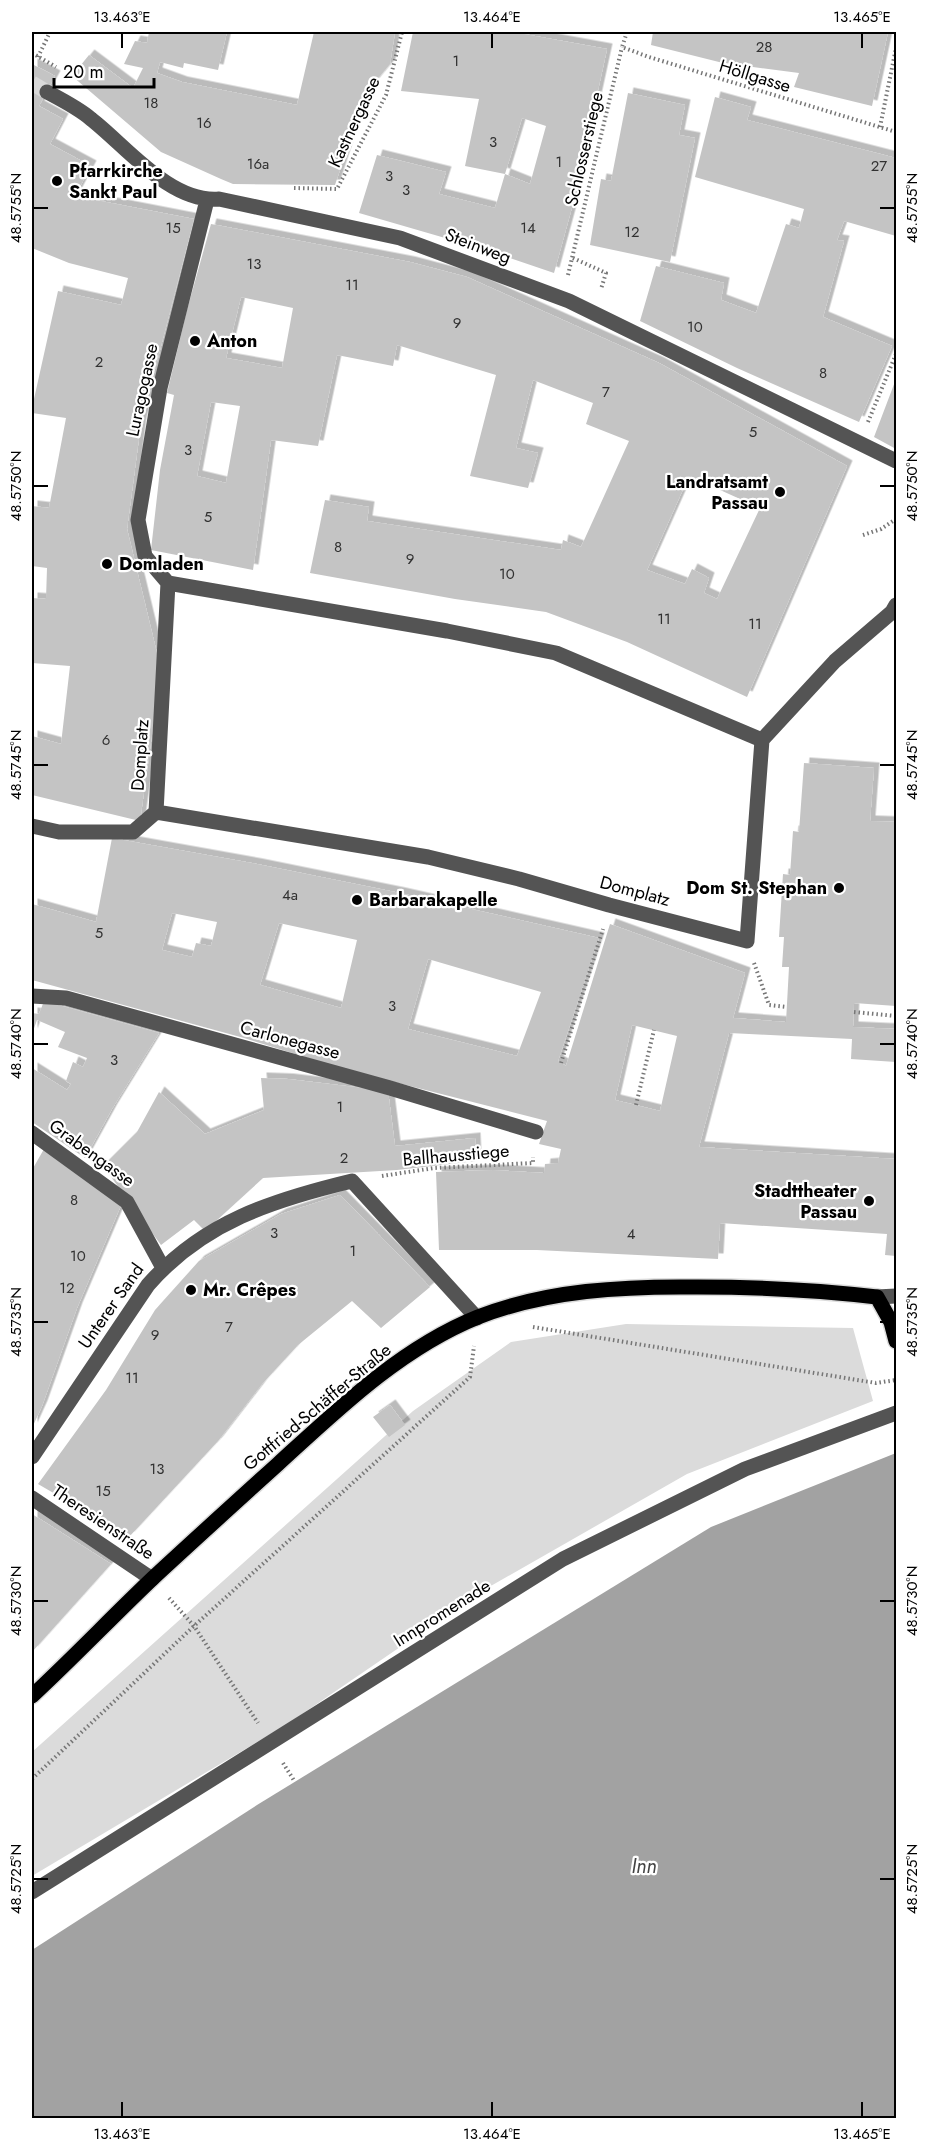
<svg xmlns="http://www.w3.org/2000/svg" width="928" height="2150" font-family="Jost,sans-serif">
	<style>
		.green { fill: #dbdbdb }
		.water { fill: #a2a2a2 }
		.building { fill: #c4c4c4; fill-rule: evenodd; filter: url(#shadow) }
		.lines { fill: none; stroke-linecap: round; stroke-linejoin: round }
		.minor-tunnel { stroke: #d9d9d9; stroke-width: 15; stroke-dasharray: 15 8; stroke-linecap: butt }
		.major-casing { stroke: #dbdbdb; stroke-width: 18 }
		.path { stroke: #767676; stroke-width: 4; stroke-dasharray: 1.5 3; stroke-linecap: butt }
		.minor { stroke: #545454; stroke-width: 15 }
		.major { stroke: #000; stroke-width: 15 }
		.ticks { fill: none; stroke: #000; stroke-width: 2 }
		.poi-dot { fill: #000; stroke: #fff; stroke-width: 2 }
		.labels { text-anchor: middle; stroke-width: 4.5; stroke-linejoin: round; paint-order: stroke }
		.number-label { font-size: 15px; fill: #313131 }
		.street-label { font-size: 18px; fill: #000; stroke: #fff }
		.poi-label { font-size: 18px; font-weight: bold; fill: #000; stroke: #fff; text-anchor: start }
		.water-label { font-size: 20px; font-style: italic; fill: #434343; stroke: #fff }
		.neatline { fill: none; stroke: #000; stroke-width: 2 }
		.ticks-label { font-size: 15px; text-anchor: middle; fill: #000 }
	</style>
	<defs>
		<filter id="shadow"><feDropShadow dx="5.5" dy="-5.5" stdDeviation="0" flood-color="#0004"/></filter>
	</defs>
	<rect width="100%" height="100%" fill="#fff"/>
	<path class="green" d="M626,1324L853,1328L873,1401L687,1474L482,1591L289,1723L32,1876V1752L413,1411L511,1342Z"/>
	<path class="water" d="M896,1453V2118H32V1950L257,1805L711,1527Z"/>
	<path class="building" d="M149,32H227L218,70L184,63L183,68L160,62L157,73L182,82L297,105L314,32H395L390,64L365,94L335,185L233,184L221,179L161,152L72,76L89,55L133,88L143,68L124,64L135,41L147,43Z
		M413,32H513L607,49L574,200L554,273L483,249L359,213L377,155L446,172L439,194L495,208L505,174L530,184L546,126L522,118L505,174L465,166L479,99L401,91Z
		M653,32H888L872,106L794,87L799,73L723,63L651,45Z
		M32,64L55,76L39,106L63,119L50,144L91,166L75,196L194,219L141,423L127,529L161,670L140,821L32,795V736L61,744L70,666L32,663V598L46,599L47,568L32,566V506L49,508L66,418L32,413V408L58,291L121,305L128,278L69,263L32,248Z
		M628,93L685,105L679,135L695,138L670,262L590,245L601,179L611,181Z
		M715,97L751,107L747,120L896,158V236L844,221L837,240L844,241L823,317L892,346L859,422L737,368L640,321L656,266L724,283L721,300L756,313L786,224L799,228L804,209L695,177Z
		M211,224L410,262L467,277L659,363L847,466L747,697L627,642L546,612L455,599L310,573L325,500L369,507L367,521L561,550L563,540L581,547L629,441L586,424L593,403L533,380L516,448L538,453L528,488L470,476L496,375L397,345L393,366L337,355L318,446L271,440L253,570L151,550L160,470L174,395L167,393L187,310ZM241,297L293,308L282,368L226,358ZM211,402L240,406L226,483L197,476ZM689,476L760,508L717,599L704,593L709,578L692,569L685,584L647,570Z
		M896,379V449L874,437Z
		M804,763L874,768L870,821L896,822V1006L854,1003L853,1027L896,1029V1062L851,1059L852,1039L729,1033L699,1147L896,1159V1256L885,1255L887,1234L720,1223L718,1259L537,1250H439L436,1172L493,1170L544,1173L545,1164L558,1163L561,1149L539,1144L547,1121L347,1070L244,1038L32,980V904L96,922L112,838L257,864L400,893L599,938L558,1061L566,1066L610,924L745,973L733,1018L786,1022L789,967H782L784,937H779L783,874L790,875L793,831L799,832ZM172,913L217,922L211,946L196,943L192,957L162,950ZM279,923L357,940L341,1008L260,985ZM428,959L541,992L517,1056L408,1029ZM632,1025L677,1036L660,1111L615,1100Z
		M44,1001L159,1033L112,1109L85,1158L32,1122V1068L67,1090L71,1084L66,1081L73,1062L83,1067L87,1058L58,1047L65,1032L37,1020L32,1034V1013L39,1014Z
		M261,1078L288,1079L388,1091L395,1146L475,1138L476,1161L397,1170L263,1178L205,1231L194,1220L161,1245L103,1166L137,1132L159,1092L205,1134L264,1110Z
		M44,1149L122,1203L77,1308L42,1406L32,1428V1170Z
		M340,1195L430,1287L381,1328L352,1301L298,1345L262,1384L218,1441L129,1537L38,1484L106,1390L155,1310L199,1261L281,1214Z
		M390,1405L405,1425L389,1437L373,1417Z
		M32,1514L111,1564L32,1652Z"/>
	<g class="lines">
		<path class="minor-tunnel" d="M32,83L47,92"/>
		<defs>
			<path id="major" d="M32,1696C73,1658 112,1617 153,1578C194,1540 236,1502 278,1464C338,1409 401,1348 478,1317C547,1290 624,1286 698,1287C758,1287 817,1290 877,1297L891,1322L896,1341"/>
		</defs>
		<use href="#major" class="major-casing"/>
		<path class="path" d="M627,32L622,47L649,57L896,132
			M32,53L56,67
			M38,57L50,32
			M880,127L896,48
			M294,188L337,189L386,95L402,32
			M573,258L606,273L601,289
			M568,275L622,47
			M868,422L896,354
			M863,535L881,529L896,519
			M754,963L769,1005L787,1007
			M854,1012L896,1016
			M561,1063L603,929
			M636,1105L654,1030
			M382,1176L434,1168L533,1163V1157
			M533,1327L876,1383L896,1380
			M169,1598L194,1626L258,1723
			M283,1763L295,1782
			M32,1779L194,1626L470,1377L474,1346"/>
		<path class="minor" d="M47,92C62,100 78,108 91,119C126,146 170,203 219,199L400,238L569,301L896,461
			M168,583L156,812L428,857L519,879L609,905L747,941L762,740L835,661L892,612L896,605
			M168,583L447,631L556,653L762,740
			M168,583L145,556L138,520L160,388L207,200
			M32,826L59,832H133L156,812
			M32,996L66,998L390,1088L536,1132
			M32,1133L127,1202L163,1268
			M877,1297L896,1296
			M32,1457L148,1285C203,1222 273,1200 352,1181L477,1318
			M32,1498L152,1579
			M32,1892L563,1559L745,1469L896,1413"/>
		<use href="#major" class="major"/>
	</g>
	<path class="ticks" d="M122,33V48M492,33V48M862,33V48M33,208H48M880,208H895M33,486H48M880,486H895M33,765H48M880,765H895M33,1044H48M880,1044H895M33,1322H48M880,1322H895M33,1601H48M880,1601H895M33,1879H48M880,1879H895M122,2102V2117M492,2102V2117M862,2102V2117"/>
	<g class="poi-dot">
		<circle cx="57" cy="181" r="6"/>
		<circle cx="195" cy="341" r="6"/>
		<circle cx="780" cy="492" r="6"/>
		<circle cx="107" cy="564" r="6"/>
		<circle cx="839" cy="888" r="6"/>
		<circle cx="357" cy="900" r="6"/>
		<circle cx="869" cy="1201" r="6"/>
		<circle cx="191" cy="1290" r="6"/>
	</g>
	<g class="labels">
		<g class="number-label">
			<text x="764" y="52">28</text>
			<text x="456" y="66">1</text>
			<text x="151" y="108">18</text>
			<text x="204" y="128">16</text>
			<text x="493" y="147">3</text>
			<text x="559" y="167">1</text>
			<text x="258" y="169">16a</text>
			<text x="879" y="171">27</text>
			<text x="389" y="181">3</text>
			<text x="406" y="195">3</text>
			<text x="173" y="233">15</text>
			<text x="528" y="233">14</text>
			<text x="632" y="237">12</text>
			<text x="254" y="269">13</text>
			<text x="352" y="290">11</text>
			<text x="457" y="328">9</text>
			<text x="695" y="332">10</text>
			<text x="99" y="367">2</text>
			<text x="823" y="378">8</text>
			<text x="606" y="397">7</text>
			<text x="753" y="437">5</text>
			<text x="188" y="455">3</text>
			<text x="208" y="522">5</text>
			<text x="338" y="552">8</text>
			<text x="410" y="564">9</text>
			<text x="507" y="579">10</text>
			<text x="664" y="624">11</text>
			<text x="755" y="629">11</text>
			<text x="106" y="745">6</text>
			<text x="290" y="900">4a</text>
			<text x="99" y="938">5</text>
			<text x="392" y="1011">3</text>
			<text x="114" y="1065">3</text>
			<text x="340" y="1112">1</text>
			<text x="344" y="1163">2</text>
			<text x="74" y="1205">8</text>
			<text x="274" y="1238">3</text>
			<text x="631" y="1239">4</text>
			<text x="353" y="1256">1</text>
			<text x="78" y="1261">10</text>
			<text x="67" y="1293">12</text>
			<text x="229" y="1332">7</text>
			<text x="155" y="1340">9</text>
			<text x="132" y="1383">11</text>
			<text x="157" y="1474">13</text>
			<text x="103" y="1496">15</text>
		</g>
		<g class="street-label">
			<text transform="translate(755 76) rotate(17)" y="6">Höllgasse</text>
			<text transform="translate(354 122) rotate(-65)" y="6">Kastnergasse</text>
			<text transform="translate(584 149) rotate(-77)" y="6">Schlosserstiege</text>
			<text transform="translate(478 246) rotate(21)" y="6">Steinweg</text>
			<text transform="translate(142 390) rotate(-78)" y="6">Luragogasse</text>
			<text transform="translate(140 755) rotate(-86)" y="6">Domplatz</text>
			<text transform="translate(635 891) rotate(15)" y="6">Domplatz</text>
			<text transform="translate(290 1040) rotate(15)" y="6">Carlonegasse</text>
			<text transform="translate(92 1153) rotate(36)" y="6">Grabengasse</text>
			<text transform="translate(456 1155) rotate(-5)" y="6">Ballhausstiege</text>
			<text transform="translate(111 1306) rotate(-55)" y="6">Unterer Sand</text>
			<text transform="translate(317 1407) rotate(-40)" y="6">Gottfried-Schäffer-Straße</text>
			<text transform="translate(103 1522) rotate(34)" y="6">Theresienstraße</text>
			<text transform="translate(442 1613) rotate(-32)" y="6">Innpromenade</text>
		</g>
		<g class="poi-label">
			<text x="69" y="177">Pfarrkirche<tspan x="69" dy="21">Sankt Paul</tspan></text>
			<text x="207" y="347">Anton</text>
			<text x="768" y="488" text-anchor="end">Landratsamt<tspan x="768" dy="21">Passau</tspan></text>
			<text x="119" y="570">Domladen</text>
			<text x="827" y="894" text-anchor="end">Dom St. Stephan</text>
			<text x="369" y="906">Barbarakapelle</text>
			<text x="857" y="1197" text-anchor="end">Stadttheater<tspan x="857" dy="21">Passau</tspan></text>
			<text x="203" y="1296">Mr. Crêpes</text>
		</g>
		<g class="water-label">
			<text x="644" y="1873">Inn</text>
		</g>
	</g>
	<rect width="928" height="2150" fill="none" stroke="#ffffff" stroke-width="66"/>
	<path d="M54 78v9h100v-9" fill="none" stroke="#000000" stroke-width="3"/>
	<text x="63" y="78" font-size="18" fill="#000000" stroke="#ffffff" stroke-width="4.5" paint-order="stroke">20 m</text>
	<rect x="33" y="33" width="862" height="2084" class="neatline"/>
	<g class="ticks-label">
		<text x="122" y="22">13.463°E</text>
		<text x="492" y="22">13.464°E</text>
		<text x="862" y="22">13.465°E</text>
		<text transform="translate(16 208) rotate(-90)" y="5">48.5755°N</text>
		<text transform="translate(912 208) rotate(-90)" y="5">48.5755°N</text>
		<text transform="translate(16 486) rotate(-90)" y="5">48.5750°N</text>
		<text transform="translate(912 486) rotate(-90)" y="5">48.5750°N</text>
		<text transform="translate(16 765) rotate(-90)" y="5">48.5745°N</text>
		<text transform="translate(912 765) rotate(-90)" y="5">48.5745°N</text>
		<text transform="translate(16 1044) rotate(-90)" y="5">48.5740°N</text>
		<text transform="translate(912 1044) rotate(-90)" y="5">48.5740°N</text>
		<text transform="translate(16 1322) rotate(-90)" y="5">48.5735°N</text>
		<text transform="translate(912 1322) rotate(-90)" y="5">48.5735°N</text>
		<text transform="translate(16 1601) rotate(-90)" y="5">48.5730°N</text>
		<text transform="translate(912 1601) rotate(-90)" y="5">48.5730°N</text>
		<text transform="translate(16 1879) rotate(-90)" y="5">48.5725°N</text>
		<text transform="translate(912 1879) rotate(-90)" y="5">48.5725°N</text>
		<text x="122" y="2139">13.463°E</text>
		<text x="492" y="2139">13.464°E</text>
		<text x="862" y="2139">13.465°E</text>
	</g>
</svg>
